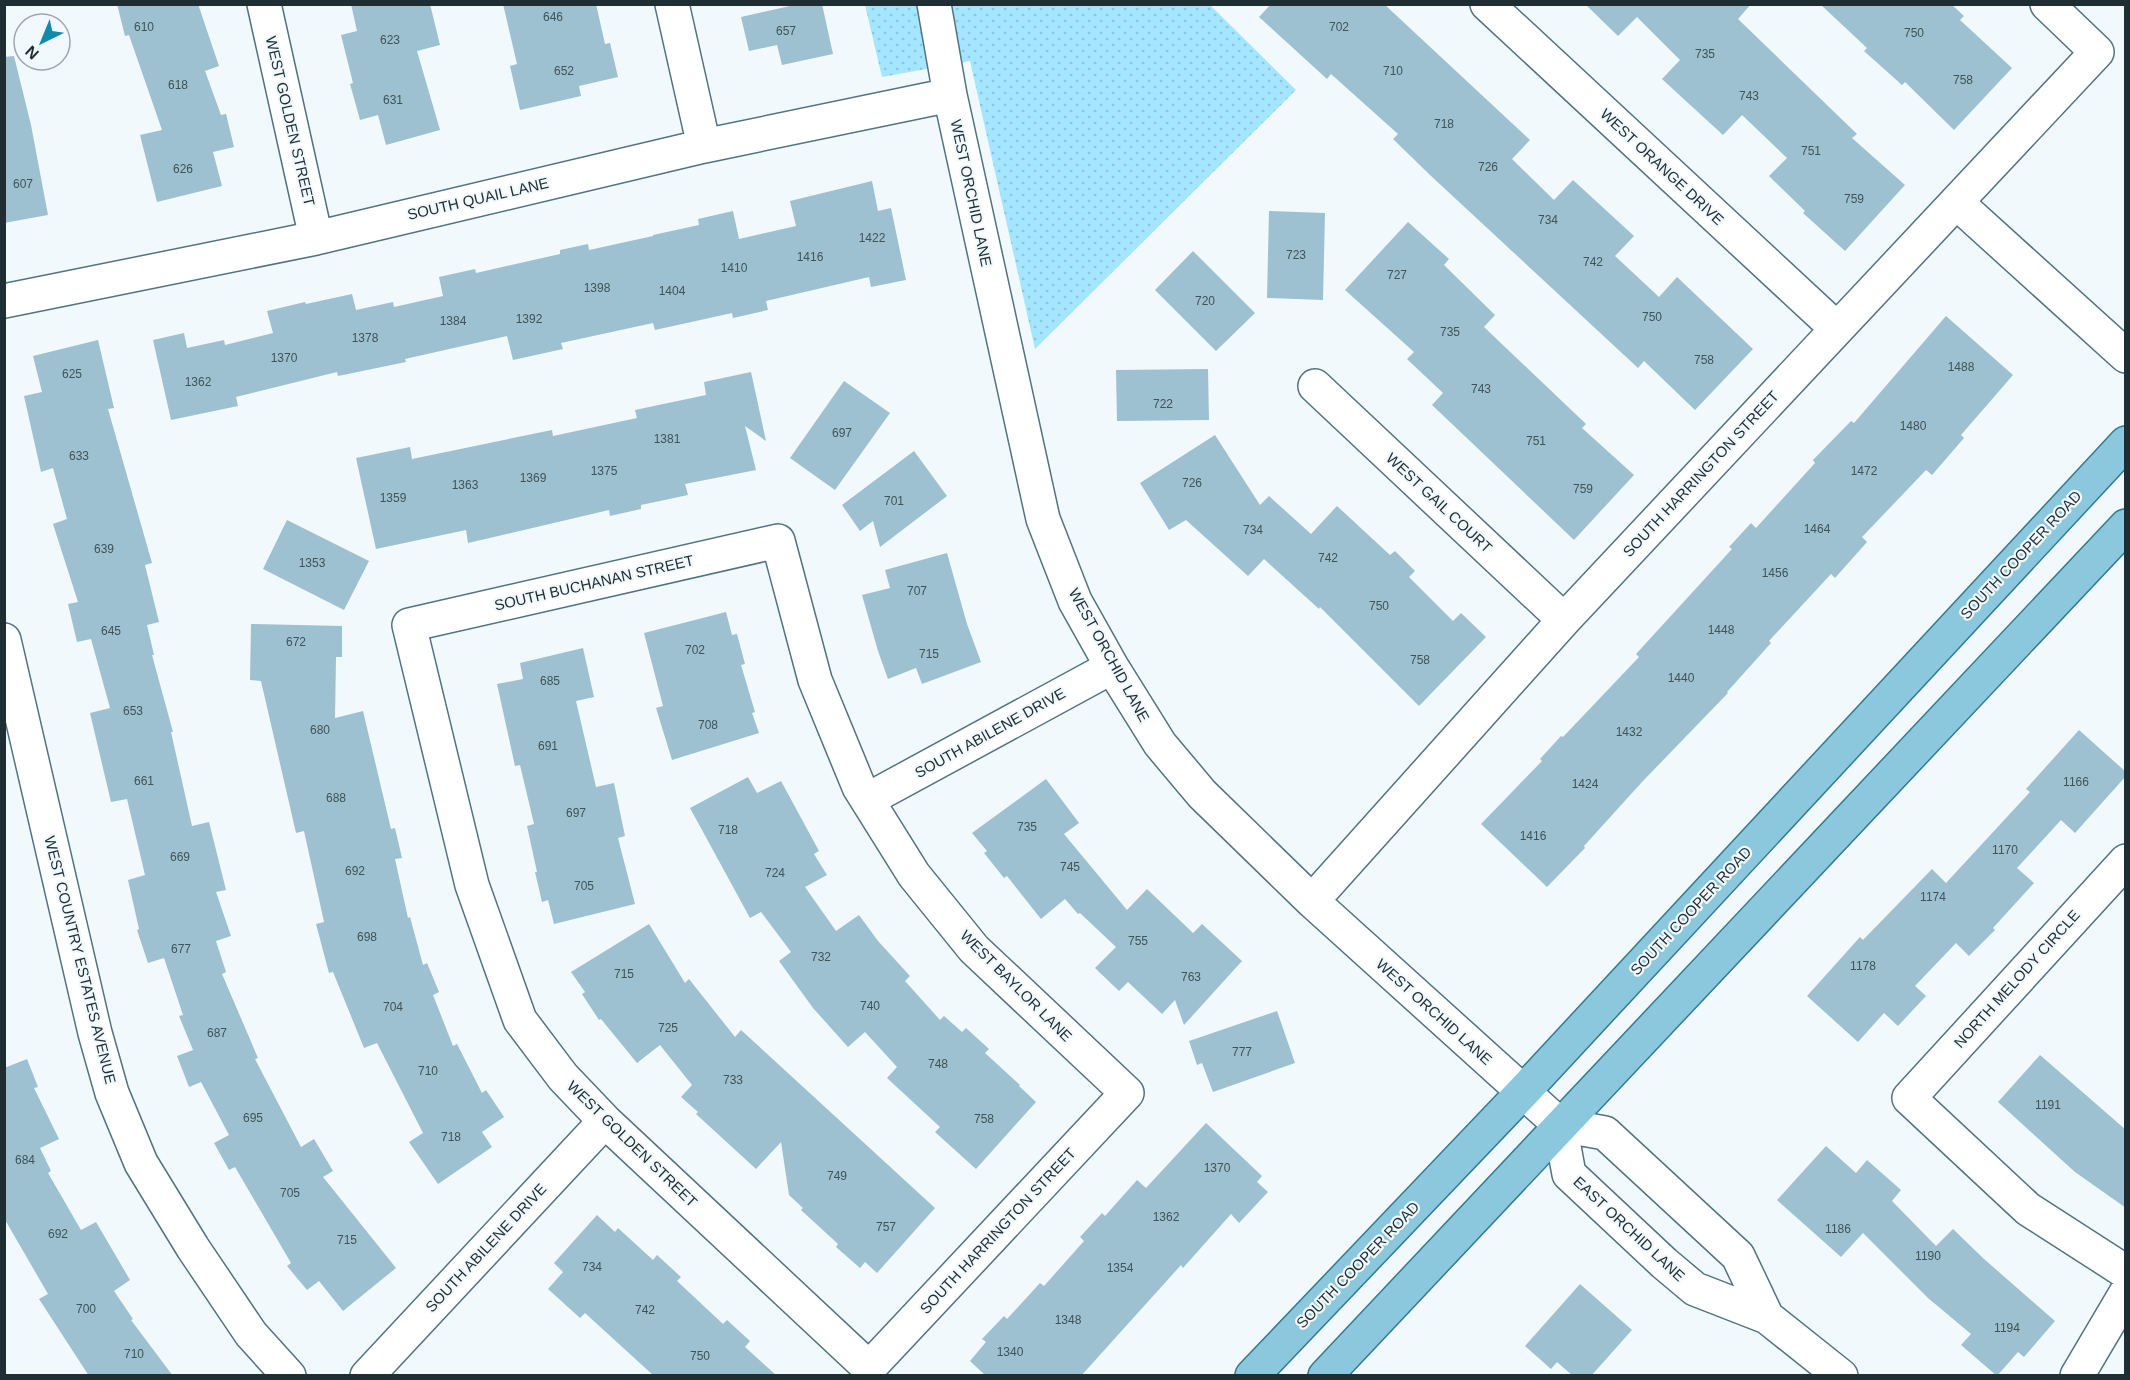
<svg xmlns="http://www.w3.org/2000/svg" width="2130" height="1380" font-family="Arial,sans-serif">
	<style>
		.grass { fill: url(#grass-dots) }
		.building { fill: #9dc1d0 }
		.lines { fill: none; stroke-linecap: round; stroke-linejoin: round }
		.minor-casing { stroke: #527381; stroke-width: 36 }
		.major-casing { stroke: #337b93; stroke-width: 36 }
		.minor { stroke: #fff; stroke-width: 33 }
		.major { stroke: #8bc8dd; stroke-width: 33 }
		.labels { text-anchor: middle; stroke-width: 4.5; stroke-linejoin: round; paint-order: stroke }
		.number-label { font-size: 12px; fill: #3e535a }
		.street-label { font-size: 15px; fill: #1f2e33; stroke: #f1f9fc }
	</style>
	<defs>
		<pattern id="grass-dots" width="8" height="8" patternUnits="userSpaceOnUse" patternTransform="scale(1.5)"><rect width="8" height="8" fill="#a4e5ff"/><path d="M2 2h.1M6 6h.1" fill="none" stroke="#8dc5db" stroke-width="1.8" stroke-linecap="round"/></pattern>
	</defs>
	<rect width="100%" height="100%" fill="#f1f9fc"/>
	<path class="grass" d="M865,5H1210L1296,90L1035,349L970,61L882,77Z"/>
	<path class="building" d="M117,4H198L219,66L205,71L221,115L226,114L234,147L213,152L222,186L157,202L140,135L162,130L129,35L125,36Z
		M351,4H430L440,45L417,51L440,130L386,145L378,115L360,120L350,84L353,83L341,35L357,31Z
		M503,4H596L605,44L610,43L618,77L579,86L581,96L520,110L510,66L517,64Z
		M799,4H822L833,54L782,65L777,45L749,51L741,17Z
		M1271,4H1384L1530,140L1512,159L1554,200L1573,180L1634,236L1615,256L1659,297L1677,277L1753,349L1695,410L1644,361L1638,368L1430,175L1393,139L1398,134L1331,74L1327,79L1259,17Z
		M1585,4H1751L1738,19L1857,134L1852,138L1905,185L1845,251L1803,213L1805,211L1769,176L1787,158L1742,115L1723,135L1687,102L1662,79L1680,60L1637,17L1618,36Z
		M1820,4H1951L1964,16L1960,20L2012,68L1954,130L1905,82L1902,85L1864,51L1867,48Z
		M14,56L31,125L48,215L4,223V57Z
		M872,181L878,211L891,208L906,280L871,287L869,277L766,301L768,310L733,318L732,313L655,330L653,323L561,343L563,349L513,360L507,336L405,359L406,362L338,376L337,372L236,397L238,406L171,420L153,340L184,333L187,348L224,340L225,345L273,333L267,311L305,302L306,304L352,294L356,310L393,302L394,307L443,296L439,277L475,269L476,273L560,254V250L588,244L589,250L653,236V235L699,225L698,219L733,211L739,239L796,226L790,201Z
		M1269,211L1325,213L1323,300L1267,298Z
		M1408,222L1449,259L1444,265L1495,315L1484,327L1586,424L1582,428L1634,475L1574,540L1432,405L1443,393L1407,359L1414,352L1345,290Z
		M1193,251L1255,313L1216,351L1155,290Z
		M1946,316L2013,375L1961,435L1964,438L1932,475L1926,470L1862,537L1867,542L1835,578L1831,574L1769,641L1771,643L1727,692L1728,693L1642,782L1584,846L1585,848L1547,887L1481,824L1542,761L1540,759L1561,736L1563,737L1639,657L1636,654L1732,549L1729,547L1751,523L1756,528L1815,463L1813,460L1851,421L1854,423Z
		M98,340L114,408L108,409L152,563L145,565L159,622L147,625L154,655H152L173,732H171L192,826L209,822L226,890L216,892L231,936L216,941L226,972L222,974L258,1058L255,1059L301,1147L314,1139L333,1171L323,1177L396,1268L343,1311L319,1281L307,1290L287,1266L291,1263L235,1167L229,1170L214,1143L229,1135L201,1082L189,1087L177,1056L193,1050L179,1016L183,1015L164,958L148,963L137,930L139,929L128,880L145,875L127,799L111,802L90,713L110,708L91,639L77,642L68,604L78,602L53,524L67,519L53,468L41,472L24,396L42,392L33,356Z
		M1208,369L1209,420L1117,421L1116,370Z
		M751,372L766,441L745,426L756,470L685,484L688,495L641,505V509L610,516L609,510L468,543L466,530L376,549L356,458L410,447L412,459L552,430L553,436L637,418L635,410L706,395L704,382Z
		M844,381L890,413L835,490L790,458Z
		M1215,435L1260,505L1269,496L1311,534L1337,506L1390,555L1395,551L1415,571L1409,577L1453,621L1461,613L1486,637L1419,706L1320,607L1319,609L1264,559L1248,576L1186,520L1169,530L1140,483Z
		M914,451L947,496L880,547L873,521L860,531L842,505Z
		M287,520L369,561L344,610L263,569Z
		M947,553L967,624L981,662L922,684L916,668L888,679L878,651L862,595L890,588L885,570Z
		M726,612L732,635L737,634L745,664L741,665L755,712L752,713L759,733L672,760L656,708L663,706L644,633Z
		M251,624L342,626V657H336L335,718L363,711L391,829L395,828L402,858L395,859L408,918L410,917L423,965L427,963L439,992L433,995L453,1046L457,1044L482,1093L486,1090L504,1117L482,1132L492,1147L438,1184L409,1142L423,1133L377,1043L364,1048L333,972L329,973L316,924L324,922L304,831L296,833L261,681L250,680Z
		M583,648L594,697L576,701L596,787L614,783L625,836L618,838L635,904L554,924L548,900L542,902L535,872H537L527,826L534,824L520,765L515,766L497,684L523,679L520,663Z
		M2079,730L2126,772V776L2075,833L2061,820L2017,868L2034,883L1993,928L1995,930L1969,956L1956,943L1915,986L1926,996L1898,1026L1884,1013L1858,1042L1807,996L1860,937L1863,940L1932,869L1946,883L2030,792L2026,789Z
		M748,777L757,793L781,781L819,851L814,854L827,875L805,887L836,931L859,915L878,941L910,976L905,981L940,1020L944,1016L962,1032L966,1028L989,1049L985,1053L1020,1085L1019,1086L1036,1102L976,1169L935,1132L940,1127L887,1078L897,1067L865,1032L848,1047L813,1008L779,961L791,952L761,912L750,918L690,808Z
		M1046,779L1079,823L1064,834L1127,910L1147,889L1193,933L1202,924L1242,961L1184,1025L1175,1000L1162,1014L1128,982L1119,991L1095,968L1116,947L1080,913L1078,914L1065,899L1041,919L1007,876L1004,878L984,853L987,851L972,833Z
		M649,924L685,983L689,979L735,1037L741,1030L935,1208L877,1273L865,1262L860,1268L836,1247L838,1244L801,1210L803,1208L789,1195L781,1142L756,1169L696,1114L698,1112L681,1097L692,1085L660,1045L637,1063L601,1019L599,1020L582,994L585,992L571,972Z
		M1277,1011L1295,1063L1213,1092L1202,1063L1197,1065L1189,1041Z
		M2040,1055L2126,1130V1208L2075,1172L1998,1102Z
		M27,1059L38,1087L34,1088L59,1139L40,1148L51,1171L48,1173L81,1230L96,1222L130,1280L114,1291L133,1319L131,1320L173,1376H89L39,1299L48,1294L4,1218V1068Z
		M1206,1123L1262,1176L1257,1182L1268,1192L1239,1223L1231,1214L1183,1268L1181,1265L1081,1376H986L970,1361L986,1342L982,1339L1004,1316L1007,1319L1040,1283L1044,1286L1084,1241L1080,1237L1102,1213L1105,1216L1137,1180L1146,1188Z
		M1826,1146L1856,1173L1867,1160L1901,1190L1892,1201L1936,1246L1953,1229L1984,1259L2055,1321L2024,1357L2018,1352L1997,1376L1961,1345L1971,1334L1928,1298L1863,1233L1841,1257L1777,1200Z
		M597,1215L615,1232L618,1228L653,1260L657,1255L681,1277L677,1281L723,1324L727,1320L750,1341L745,1347L777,1376H654L585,1313L580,1318L548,1289L563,1272L554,1263Z
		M1580,1284L1632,1330L1591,1376H1573L1557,1362L1551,1369L1525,1346Z"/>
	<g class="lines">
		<defs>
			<path id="minor" d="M264,4L316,238
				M672,4L704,146
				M934,4L950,95L1043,519L1075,601L1112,667L1160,744L1202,794L1312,901L1560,1125L1605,1133L1738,1256L1767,1317
				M1487,4L1837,329
				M1956,202L2126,356
				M4,301L316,238L704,146L950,95
				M1315,386L1564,620
				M778,541L815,680L859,787L914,875L974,949L1127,1093L869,1368L605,1121L563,1077L520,1020L472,885L409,625Z
				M4,640L95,1033L112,1093L141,1163L193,1248L251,1334L289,1376
				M867,800L1112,667
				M2126,861L1909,1098L2028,1209L2126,1272
				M1312,901L1564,620L2097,52L2047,4
				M1560,1125L1569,1174L1664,1263L1695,1289L1767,1317L1841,1376
				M367,1376L605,1121
				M2077,1376L2126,1293"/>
			<path id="major" d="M1252,1376L1523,1092L2126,443
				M1325,1376L2126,526"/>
		</defs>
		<use href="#minor" class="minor-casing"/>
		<use href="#major" class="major-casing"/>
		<use href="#minor" class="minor"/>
		<use href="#major" class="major"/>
	</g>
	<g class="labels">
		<g class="number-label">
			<text x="553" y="21">646</text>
			<text x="144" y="31">610</text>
			<text x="1339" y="31">702</text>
			<text x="786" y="35">657</text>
			<text x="1914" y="37">750</text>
			<text x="390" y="44">623</text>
			<text x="1705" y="58">735</text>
			<text x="564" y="75">652</text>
			<text x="1393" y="75">710</text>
			<text x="1963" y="84">758</text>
			<text x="178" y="89">618</text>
			<text x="1749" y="100">743</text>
			<text x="393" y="104">631</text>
			<text x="1444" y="128">718</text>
			<text x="1811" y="155">751</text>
			<text x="1488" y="171">726</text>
			<text x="183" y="173">626</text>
			<text x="23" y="188">607</text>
			<text x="1854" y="203">759</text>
			<text x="1548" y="224">734</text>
			<text x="872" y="242">1422</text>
			<text x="1296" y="259">723</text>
			<text x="810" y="261">1416</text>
			<text x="1593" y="266">742</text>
			<text x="734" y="272">1410</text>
			<text x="1397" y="279">727</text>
			<text x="597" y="292">1398</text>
			<text x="672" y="295">1404</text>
			<text x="1205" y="305">720</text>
			<text x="1652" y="321">750</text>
			<text x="529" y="323">1392</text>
			<text x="453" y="325">1384</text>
			<text x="1450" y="336">735</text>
			<text x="365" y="342">1378</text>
			<text x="284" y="362">1370</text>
			<text x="1704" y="364">758</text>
			<text x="1961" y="371">1488</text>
			<text x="72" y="378">625</text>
			<text x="198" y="386">1362</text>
			<text x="1481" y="393">743</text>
			<text x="1163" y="408">722</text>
			<text x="1913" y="430">1480</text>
			<text x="842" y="437">697</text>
			<text x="667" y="443">1381</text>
			<text x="1536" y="445">751</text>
			<text x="79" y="460">633</text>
			<text x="604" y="475">1375</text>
			<text x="1864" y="475">1472</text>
			<text x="533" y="482">1369</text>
			<text x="1192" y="487">726</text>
			<text x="465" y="489">1363</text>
			<text x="1583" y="493">759</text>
			<text x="393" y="502">1359</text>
			<text x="894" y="505">701</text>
			<text x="1817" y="533">1464</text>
			<text x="1253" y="534">734</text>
			<text x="104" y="553">639</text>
			<text x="1328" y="562">742</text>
			<text x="312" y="567">1353</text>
			<text x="1775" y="577">1456</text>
			<text x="917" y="595">707</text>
			<text x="1379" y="610">750</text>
			<text x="1721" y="634">1448</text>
			<text x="111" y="635">645</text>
			<text x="296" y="646">672</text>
			<text x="695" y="654">702</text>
			<text x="929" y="658">715</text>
			<text x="1420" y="664">758</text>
			<text x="1681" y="682">1440</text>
			<text x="550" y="685">685</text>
			<text x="133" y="715">653</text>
			<text x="708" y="729">708</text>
			<text x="320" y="734">680</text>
			<text x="1629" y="736">1432</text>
			<text x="548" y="750">691</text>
			<text x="144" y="785">661</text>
			<text x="2076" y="786">1166</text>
			<text x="1585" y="788">1424</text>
			<text x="336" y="802">688</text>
			<text x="576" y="817">697</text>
			<text x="1027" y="831">735</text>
			<text x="728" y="834">718</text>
			<text x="1533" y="840">1416</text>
			<text x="2005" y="854">1170</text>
			<text x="180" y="861">669</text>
			<text x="1070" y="871">745</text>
			<text x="355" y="875">692</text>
			<text x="775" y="877">724</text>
			<text x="584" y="890">705</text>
			<text x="1933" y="901">1174</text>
			<text x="367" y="941">698</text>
			<text x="1138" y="945">755</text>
			<text x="181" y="953">677</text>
			<text x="821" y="961">732</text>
			<text x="1863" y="970">1178</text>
			<text x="624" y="978">715</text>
			<text x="1191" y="981">763</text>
			<text x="870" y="1010">740</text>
			<text x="393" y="1011">704</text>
			<text x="668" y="1032">725</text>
			<text x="217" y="1037">687</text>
			<text x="1242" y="1056">777</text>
			<text x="938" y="1068">748</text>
			<text x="428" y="1075">710</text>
			<text x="733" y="1084">733</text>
			<text x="2048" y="1109">1191</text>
			<text x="253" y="1122">695</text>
			<text x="984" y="1123">758</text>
			<text x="451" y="1141">718</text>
			<text x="25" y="1164">684</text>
			<text x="1217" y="1172">1370</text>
			<text x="837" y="1180">749</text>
			<text x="290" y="1197">705</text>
			<text x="1166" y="1221">1362</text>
			<text x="886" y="1231">757</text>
			<text x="1838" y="1233">1186</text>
			<text x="58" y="1238">692</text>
			<text x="347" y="1244">715</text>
			<text x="1928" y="1260">1190</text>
			<text x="592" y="1271">734</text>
			<text x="1120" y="1272">1354</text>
			<text x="86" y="1313">700</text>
			<text x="645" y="1314">742</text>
			<text x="1068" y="1324">1348</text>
			<text x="2007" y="1332">1194</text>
			<text x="1010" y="1356">1340</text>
			<text x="134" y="1358">710</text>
			<text x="700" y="1360">750</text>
		</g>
		<g class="street-label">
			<text transform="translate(290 121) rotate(77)" y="5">WEST GOLDEN STREET</text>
			<text transform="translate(1662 167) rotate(43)" y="5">WEST ORANGE DRIVE</text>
			<text transform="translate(971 193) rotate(78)" y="5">WEST ORCHID LANE</text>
			<text transform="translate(478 199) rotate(-13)" y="5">SOUTH QUAIL LANE</text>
			<text transform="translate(1701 474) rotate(-47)" y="5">SOUTH HARRINGTON STREET</text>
			<text transform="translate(1439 503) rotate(43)" y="5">WEST GAIL COURT</text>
			<text transform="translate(2021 555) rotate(-47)" y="5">SOUTH COOPER ROAD</text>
			<text transform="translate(594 583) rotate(-13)" y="5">SOUTH BUCHANAN STREET</text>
			<text transform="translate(1109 655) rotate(61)" y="5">WEST ORCHID LANE</text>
			<text transform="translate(990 733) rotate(-29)" y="5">SOUTH ABILENE DRIVE</text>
			<text transform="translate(1691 911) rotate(-47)" y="5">SOUTH COOPER ROAD</text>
			<text transform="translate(80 960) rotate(76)" y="5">WEST COUNTRY ESTATES AVENUE</text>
			<text transform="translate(2017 979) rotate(-48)" y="5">NORTH MELODY CIRCLE</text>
			<text transform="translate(1016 986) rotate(45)" y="5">WEST BAYLOR LANE</text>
			<text transform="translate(1434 1012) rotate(42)" y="5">WEST ORCHID LANE</text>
			<text transform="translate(632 1144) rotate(44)" y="5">WEST GOLDEN STREET</text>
			<text transform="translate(1629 1229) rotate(43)" y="5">EAST ORCHID LANE</text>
			<text transform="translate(998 1231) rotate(-47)" y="5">SOUTH HARRINGTON STREET</text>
			<text transform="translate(486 1248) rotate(-47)" y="5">SOUTH ABILENE DRIVE</text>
			<text transform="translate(1358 1265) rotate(-46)" y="5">SOUTH COOPER ROAD</text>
		</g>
	</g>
	<rect width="2130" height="1380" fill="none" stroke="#1f2e33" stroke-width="12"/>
	<g transform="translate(42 42) rotate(223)"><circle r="28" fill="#f1f9fc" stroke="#9da8ac" stroke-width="1.5"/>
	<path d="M0-4.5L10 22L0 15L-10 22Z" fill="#108aad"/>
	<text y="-9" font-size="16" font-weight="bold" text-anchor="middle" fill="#1f2e33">N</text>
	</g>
</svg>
